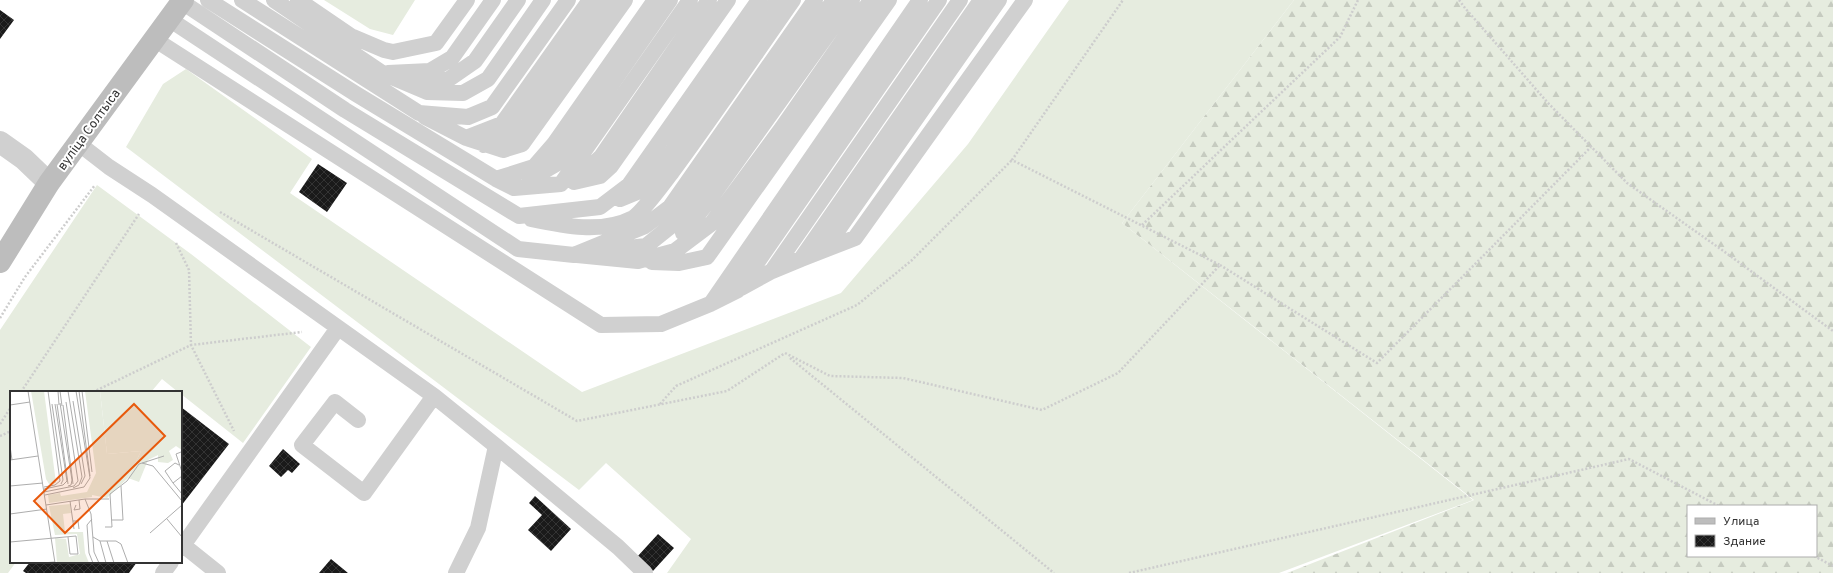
<svg xmlns="http://www.w3.org/2000/svg" width="1833" height="573" font-family="Overpass,sans-serif">
	<style>
		.grass { fill: #e6ecdf }
		.forest { fill: url(#forest-firs); fill-rule: evenodd }
		.building { fill: url(#building-cross-hatch) }
		.lines { fill: none; stroke-linecap: round; stroke-linejoin: round }
		.path { stroke: #cdcdcd; stroke-width: 2.5; stroke-dasharray: 2 2; stroke-linecap: butt }
		.lane { stroke: #d0d0d0; stroke-width: 16 }
		.street { stroke: #d0d0d0; stroke-width: 22 }
		.secondary { stroke: #bdbdbd; stroke-width: 22 }
		.labels { text-anchor: middle; stroke-width: 4; stroke-linejoin: round; paint-order: stroke }
		.street-label { font-size: 13px; fill: #333; stroke: #fff }
		.inset-road { fill: none; stroke: #adadad; stroke-width: 1 }
		.view { fill: #e8590c; fill-opacity: 0.15; stroke: #e8590c; stroke-width: 2 }
		.inset-edge { fill: none; stroke: #333; stroke-width: 2 }
	</style>
	<defs>
		<pattern id="forest-firs" width="22" height="20" patternUnits="userSpaceOnUse"><rect width="22" height="20" fill="#e6ecdf"/><path d="M5 1l3.5 6h-7zM16 11l3.5 6h-7z" fill="#c6cbc0"/></pattern>
		<pattern id="building-cross-hatch" width="8" height="8" patternUnits="userSpaceOnUse"><rect width="8" height="8" fill="#1a1a1a"/><path d="M0 0l8 8M0 8l8-8" fill="none" stroke="#333"/></pattern>
	</defs>
	<rect width="100%" height="100%" fill="#fff"/>
	<path class="grass" d="M324,0H415L393,35L370,29Z
		M1069,0H1294L1122,223L1473,500L1279,573H667L691,539L606,463L579,490L126,147L163,84L186,69L312,159L290,193L582,392L841,293L968,144Z
		M97,185L191,254L311,347L243,443L181,394V392H178L162,379L151,392H11V562H16L8,573H0V330Z"/>
	<path class="forest" d="M1294,0H1833V573H1287L1474,500L1122,223ZM1688,506H1816V556H1688Z"/>
	<path class="building" d="M0,10L14,20L0,39Z
		M318,164L347,183L327,212L299,192Z
		M181,407L229,444L181,506Z
		M283,449L300,464L292,473L288,470L281,477L269,466Z
		M535,496L571,529L551,551L528,530L542,515L529,503Z
		M658,534L674,548L653,571L637,557Z
		M331,559L348,573H319Z
		M30,562H137L129,573H26L23,571Z"/>
	<g class="lines">
		<path class="path" d="M1459,0L1465,8L1548,103L1627,183L1722,250L1833,331
			M220,212L577,421L727,391L785,353L830,376L903,378L1042,410L1118,373L1220,265L1012,160L1123,0
			M1142,225L1340,37L1358,0
			M176,243L189,270L191,345L234,431
			M1220,265L1377,363L1591,147
			M0,318L25,277L95,185
			M790,358L1054,573
			M21,392L139,214
			M93,392L191,345L302,332
			M660,404L676,386L857,305L911,261L1012,160
			M0,424L11,407
			M0,436L11,431
			M1814,556L1833,566
			M1129,573L1629,459L1719,506"/>
		<path class="lane" d="M208,0L356,94L496,179L534,167L554,144L655,0
			M242,0L419,113L468,117L492,107L568,0
			M274,0L382,73L427,92L463,93L488,79L543,0
			M298,0L351,36L384,50L393,52L436,43L467,0
			M182,2L345,110L519,216L600,207L629,185L759,0
			M169,19L518,249L574,255L645,226L670,207L815,0
			M154,39L601,325L661,324L710,304L738,290L939,0
			M388,73L430,71L452,58L493,0
			M416,86L449,79L475,61L518,0
			M425,117L466,138L502,124L590,0
			M466,138L503,150L522,144L625,0
			M78,143L109,167L152,195L434,396L496,446L478,528L456,573
			M484,145L511,136L607,0
			M496,179L514,188L561,184L690,0
			M530,179L556,164L670,0
			M575,181L601,157L709,0
			M574,182L600,176L611,166L728,0
			M620,199L637,192L671,153L777,0
			M531,219C564,226 602,234 633,218C642,213 665,181 672,172C714,115 753,57 793,0
			M683,233L707,203L852,0
			M824,250L999,0
			M603,251L646,246L681,218L834,0
			M577,255L638,261L675,251L712,223L782,128L871,0
			M801,259L855,238L1025,0
			M652,262L679,263L707,257L889,0
			M772,271L960,0
			M741,288L772,271L801,259L981,0
			M712,302L920,0
			M358,420L335,402L302,445L364,493L434,396
			M496,446L618,547L645,573
			M183,545L218,573
			M181,548L338,328
			M163,573L171,562"/>
		<path class="street" d="M0,142L24,159L49,183"/>
		<path class="secondary" d="M0,262L49,183L183,0"/>
	</g>
	<g class="labels">
		<g class="street-label">
			<text transform="translate(88 129) rotate(-54)" y="5">вуліца Солтыса</text>
		</g>
	</g>
	<g transform="translate(10 391)">
		<rect width="172" height="172" fill="#fff"/>
		<path d="M21,0H34L46,92L39,93L36,88ZM75,0H90L97,63L131,60L118,87L97,107L82,104V106L39,112L38,104L50,102L51,105L77,101L86,82ZM60,113L61,122L53,123L55,141H73L75,162L79,172H47L45,147L56,148L59,166L70,163L67,143L45,144L39,115Z" fill="#e6ecdf"/>
		<path d="M90,0H172V59L166,55L159,60L163,69L158,72L148,71V64L138,69L129,91L118,87L131,60L97,63Z" fill="#e6ecdf"/>
		<path class="inset-road" d="M18,0L45,172M48,0L49,14M50,0L52,15M58,0L72,86L69,94L63,97M69,0L80,85M72,0L82,81M63,10L75,85L71,93M50,12L62,89L61,94L58,95M42,13L53,89L51,93M47,13L58,93M0,14L20,11M53,14L63,93M0,55L2,69M171,61L166,63L172,81M0,69L28,65M132,72L143,75L172,110M172,85L163,92L172,103M163,92L155,80L165,72L169,74M0,95L33,92M34,96L45,94L50,90L38,0M34,98L53,94L57,90L45,13M34,101L64,95L68,90L56,11M35,104L74,96L80,87L66,0M75,108H99M60,110L64,138M36,114L75,108L81,123L84,161L89,172M66,114L64,119L70,118L69,109M0,123L37,118M82,128L77,134L79,162L83,172M157,128L172,146M102,129H113L111,95M63,130H68L69,138M95,136H102L100,103L117,90L129,73L154,65M140,142L172,114M83,146L90,150H106L111,153L118,172M90,150L96,172M97,150L104,172M0,151L66,145L68,163H60L58,146M31,172L45,171"/>
		<path class="view" d="M124,13L155,45L55,142L24,110Z"/>
		<rect width="172" height="172" class="inset-edge"/>
	</g>
	<rect x="1687" y="505" width="130" height="52" fill="#ffffff" stroke="#adadad"/>
	<rect x="1695" y="518" width="20" height="6" fill="#bdbdbd" stroke="#adadad"/>
	<text x="1723" y="525" font-size="12" fill="#333333">Улица</text>
	<rect x="1695" y="535" width="20" height="12" fill="url(#building-cross-hatch)" stroke="#adadad"/>
	<text x="1723" y="545" font-size="12" fill="#333333">Здание</text>
</svg>
